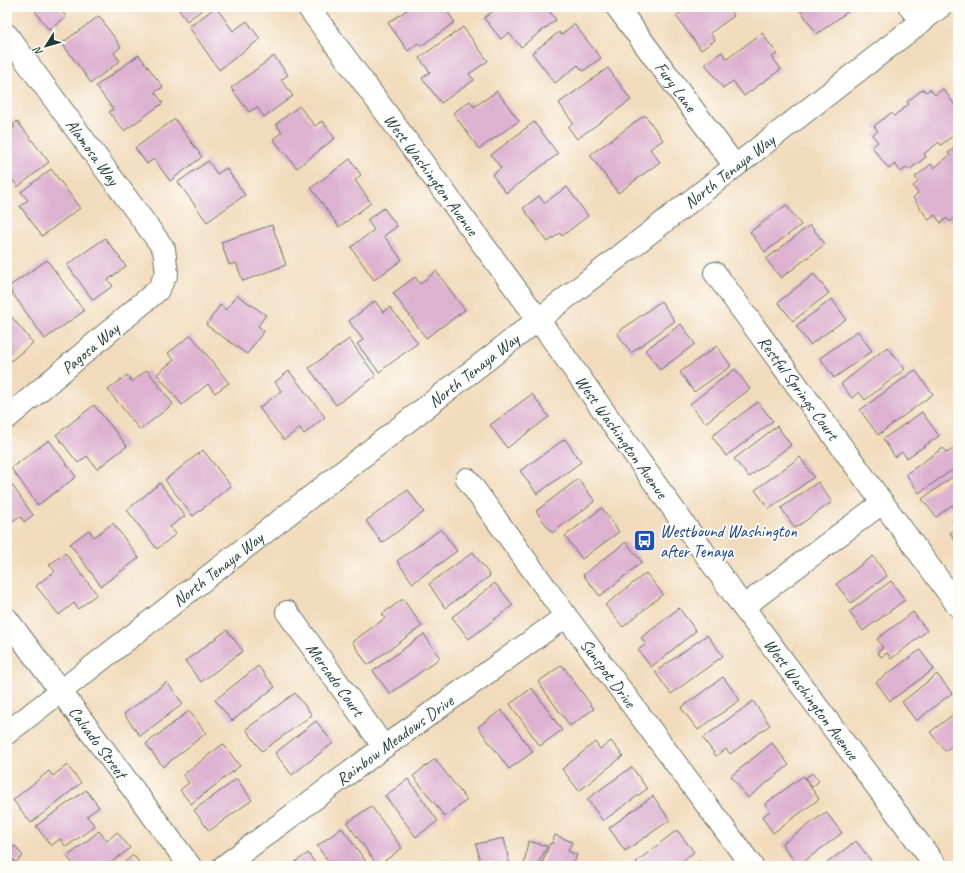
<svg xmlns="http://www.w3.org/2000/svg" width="965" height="873" font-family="Caveat,sans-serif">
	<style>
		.building { fill: #ddb1d0 }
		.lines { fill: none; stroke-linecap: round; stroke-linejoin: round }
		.street-casing { stroke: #697464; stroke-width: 24 }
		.secondary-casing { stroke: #697464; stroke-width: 24 }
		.street { stroke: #fff; stroke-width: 22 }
		.secondary { stroke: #fff; stroke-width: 22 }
		.labels { text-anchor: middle; stroke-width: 4; stroke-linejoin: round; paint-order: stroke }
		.street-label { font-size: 17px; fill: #1f3d34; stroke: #fdfcf7 }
		.transit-label { font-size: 17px; fill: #164399; stroke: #fdfcf7; text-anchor: start }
	</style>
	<rect width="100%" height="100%" fill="#fdfcf7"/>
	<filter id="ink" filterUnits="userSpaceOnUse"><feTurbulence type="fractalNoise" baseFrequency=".025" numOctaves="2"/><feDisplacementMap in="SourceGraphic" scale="8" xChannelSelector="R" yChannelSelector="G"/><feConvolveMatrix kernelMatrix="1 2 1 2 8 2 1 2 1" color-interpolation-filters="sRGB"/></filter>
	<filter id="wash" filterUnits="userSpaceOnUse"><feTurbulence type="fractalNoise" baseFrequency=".012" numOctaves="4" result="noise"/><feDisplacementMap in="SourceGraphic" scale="16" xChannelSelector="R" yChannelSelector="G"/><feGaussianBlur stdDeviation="0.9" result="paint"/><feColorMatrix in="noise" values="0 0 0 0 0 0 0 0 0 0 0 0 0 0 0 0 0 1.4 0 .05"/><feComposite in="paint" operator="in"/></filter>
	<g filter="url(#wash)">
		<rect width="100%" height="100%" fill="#f2dbbc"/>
		<g id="blocks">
			<path class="building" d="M41,7H59L66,17L49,30L35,11Z
				M177,7H206L187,21Z
				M216,7L233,31L247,21L260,39L219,70L189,27Z
				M411,7H444L455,22L421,46L418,43L408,51L388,23Z
				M498,7H546L556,20L521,47L509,33L501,39L484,18Z
				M686,7H727L734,16L710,33L715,40L701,50L676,16L687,8Z
				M798,7H854L817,34Z
				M99,16L121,47L114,53L120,61L91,83L62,43Z
				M574,24L601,58L583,71L578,65L555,83L532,53L559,32L561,35Z
				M463,27L488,61L469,74L474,80L441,103L422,78L430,72L419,58Z
				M762,33L777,54L772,57L781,69L744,96L733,81L723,88L705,64L722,52L727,59Z
				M139,55L163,87L155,92L163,103L124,131L109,112L113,109L96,86Z
				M274,56L288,75L281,80L293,96L264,117L257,107L249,112L231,88Z
				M608,68L631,100L577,139L568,127L573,123L559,103Z
				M923,89L926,92L930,89L935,95L943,89L958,109V115L955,117L958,121V127L956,129L958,132L941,145L939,142L924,154L926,157L909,170L907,167L901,172L895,164L889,169L872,147L878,142L872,135L878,131L874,126L891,113L894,116L909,104L907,102Z
				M497,91L519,121L479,149L453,113L470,101L474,107Z
				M299,106L315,126L322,121L335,138L297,168L273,139L282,132L276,124Z
				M645,115L663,140L650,149L660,162L618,193L590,155Z
				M175,119L202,157L170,181L154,159L147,164L135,148Z
				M17,121L49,162L18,187L10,177L7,180V133L15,127L13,125Z
				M534,122L558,154L506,193L492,175L501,168L491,155Z
				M958,145V215L950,222L947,218L941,223L935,215L929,220L913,198L918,193L913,186L918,182L915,177L931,164L934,168L950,155L948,153Z
				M350,159L361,175L355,180L371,203L339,227L311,188Z
				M208,161L217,174L226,168L245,195L207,222L178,182Z
				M51,169L80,208L42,236L20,206L28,200L21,192Z
				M567,187L588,216L562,236L560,233L548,242L523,208L539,196L544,203Z
				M786,205L801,225L765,252L750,232Z
				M384,208L397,226L384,236L402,260L374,280L351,247L374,230L367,220Z
				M272,225L286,265L243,281L236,263L229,265L221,242Z
				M810,225L825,244L781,278L766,259Z
				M105,238L126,266L108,280L113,286L93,300L67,265Z
				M47,260L84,311L45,339L8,287Z
				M436,271L465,310L426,338L393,293L415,277L420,284Z
				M814,274L829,293L793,321L778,302Z
				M237,295L266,315L258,326L264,331L247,354L206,325L220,305L226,310Z
				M832,299L846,319L810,345L796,326Z
				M375,301L383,312L390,307L418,343L379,372L357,344L363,340L349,321Z
				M661,301L675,321L631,353L617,333Z
				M7,311L33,343L7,364Z
				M681,324L695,344L660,370L645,350Z
				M858,331L872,351L834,378L820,358Z
				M191,335L229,383L215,393L208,384L182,405L157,374L174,360L168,353Z
				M349,339L376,376L336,405L309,368Z
				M717,346L731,366L694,392L680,372Z
				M887,347L905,369L865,400L859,392L852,398L841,384Z
				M735,369L750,389L705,423L690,404Z
				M147,370L173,404L140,430L108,390L127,375L132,382Z
				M915,370L933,394L878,435L860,410Z
				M289,371L325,417L304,434L300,428L284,440L259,408L281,391L275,382Z
				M532,394L549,417L507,448L490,425Z
				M758,402L773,421L726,456L712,436Z
				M94,405L127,446L97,469L87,456L78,463L56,435Z
				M922,412L939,436L907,458L902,452L895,457L883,439Z
				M777,426L791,445L749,477L734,459Z
				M565,439L581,462L537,494L520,471Z
				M49,440L76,477L38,505L11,468Z
				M956,447L958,451V466L919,493L906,474L943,448L947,453Z
				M203,450L231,486L193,516L165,480Z
				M800,457L814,477L769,509L755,490Z
				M958,473V510L956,511L952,505L936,517L922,499Z
				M7,478L33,515L24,522L20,516L7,525Z
				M578,479L595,501L552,533L536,511Z
				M818,482L832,502L795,528L781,508Z
				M160,483L185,516L170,527L176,534L157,549L127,510Z
				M408,490L424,512L382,543L366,521Z
				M602,508L619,532L582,559L565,536Z
				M958,516V544L950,533L958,528L952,520Z
				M113,523L139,558L101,586L70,544L89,530L94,537Z
				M441,529L457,551L413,583L397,561Z
				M626,542L642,562L600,596L583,575Z
				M473,552L490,576L445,608L429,584Z
				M65,553L97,594L78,609L74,603L59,615L36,586L55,571L49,565Z
				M873,556L887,576L851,603L836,584Z
				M646,573L663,594L623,627L605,605Z
				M891,581L905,600L863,631L849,612Z
				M495,583L513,605L469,639L452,617Z
				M403,599L422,626L368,665L352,642L385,618L382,614Z
				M679,608L696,631L651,667L638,650L646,644L641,638Z
				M913,612L927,631L891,659L887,653L881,657L877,652L883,648L877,639Z
				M227,630L243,651L201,682L185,661Z
				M424,634L440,658L390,694L373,671Z
				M707,635L723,656L671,694L655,672Z
				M920,650L934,669L890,701L876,682Z
				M562,665L594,709L570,726L538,682Z
				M258,666L275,687L232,721L215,700Z
				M937,674L952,693L916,721L902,702Z
				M723,677L740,700L698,730L681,708Z
				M167,682L183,704L140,736L124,714Z
				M532,688L562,730L540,746L510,704Z
				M295,693L312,715L262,751L246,729Z
				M753,701L770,725L730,754L726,749L716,756L703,738Z
				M501,710L533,752L509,769L478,727Z
				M189,711L206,733L163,767L146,744Z
				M958,711V742L945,751L930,732Z
				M316,721L333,743L292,775L275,753Z
				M611,741L623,756L579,791L562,769L595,742L600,749Z
				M772,743L789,765L748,798L731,776Z
				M223,744L240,766L191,804L180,790L189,783L183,775Z
				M435,759L467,800L445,817L413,776Z
				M67,765L81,783L31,823L13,800L49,771L53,776Z
				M632,767L647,789L603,821L587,799Z
				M812,773L819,781L812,787L805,778Z
				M803,776L819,799L773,833L762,817L770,811L765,804Z
				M237,779L252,800L209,831L194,810Z
				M408,779L438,821L416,837L385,796Z
				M86,790L99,807L87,816L95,826L66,847L60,839L51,846L36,826Z
				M653,796L670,820L625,851L609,828Z
				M371,806L402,848L378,866L347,823Z
				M826,812L842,833L798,866L782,844Z
				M342,828L369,866H332L317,846Z
				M677,830L694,852L676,866H639L636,862Z
				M99,831L107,841L117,832L130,848L107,866H75L67,857Z
				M555,835L572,842L568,851L577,855L573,866H541L550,843L552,844Z
				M504,838L510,866H481L476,844Z
				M528,841L547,846L537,866H524Z
				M856,841L872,862L867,866H823Z
				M15,846L23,856L16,862L13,859L18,866H7V852Z
				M308,853L317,866H290Z
				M133,855L142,866H120Z
				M699,861L703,866H692Z"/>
		</g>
	</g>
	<g filter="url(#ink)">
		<use href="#blocks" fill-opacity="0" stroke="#697464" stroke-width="1"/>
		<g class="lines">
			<defs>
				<g id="street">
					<path id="s1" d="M617,7L735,166"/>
					<path d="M910,7L921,22"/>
					<path id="s2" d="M7,35L164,249L167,273L158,290L7,418"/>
					<path id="s3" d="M715,273L958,606"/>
					<path id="s4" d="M467,479L566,616L752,866"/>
					<path d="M743,607L882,503"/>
					<path id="s5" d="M287,612L384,747"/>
					<path id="s6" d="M7,619L190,866"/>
					<path id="s7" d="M224,866L384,747L566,616"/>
				</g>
				<g id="secondary">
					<path id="s8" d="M308,7L538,319L743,607L936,866"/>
					<path id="s9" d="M7,733L940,7"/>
				</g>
			</defs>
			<use href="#street" class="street-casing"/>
			<use href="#secondary" class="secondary-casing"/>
			<use href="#street" class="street"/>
			<use href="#secondary" class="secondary"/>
		</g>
	</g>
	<defs>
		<symbol id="bus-square" viewBox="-11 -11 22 22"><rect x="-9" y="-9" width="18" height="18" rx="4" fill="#1a4fb4" stroke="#fdfcf7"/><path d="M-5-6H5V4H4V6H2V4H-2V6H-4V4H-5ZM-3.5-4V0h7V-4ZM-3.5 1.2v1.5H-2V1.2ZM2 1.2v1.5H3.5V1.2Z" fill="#fff"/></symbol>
	</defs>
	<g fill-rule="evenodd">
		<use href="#bus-square" x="632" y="528" width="25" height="25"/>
	</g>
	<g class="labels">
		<g class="street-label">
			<text dy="6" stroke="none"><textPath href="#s1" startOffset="99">Fury Lane</textPath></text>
			<text dy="6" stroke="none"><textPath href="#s2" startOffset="145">Alamosa Way</textPath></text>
			<text dy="6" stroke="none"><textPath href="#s9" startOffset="915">North Tenaya Way</textPath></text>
			<text dy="6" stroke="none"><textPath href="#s8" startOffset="208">West Washington Avenue</textPath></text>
			<text transform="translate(90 348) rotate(-40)" y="6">Pagosa Way</text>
			<text dy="6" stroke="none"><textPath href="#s9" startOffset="591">North Tenaya Way</textPath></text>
			<text dy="6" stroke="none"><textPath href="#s3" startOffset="142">Restful Springs Court</textPath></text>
			<text dy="6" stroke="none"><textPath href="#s8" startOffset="532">West Washington Avenue</textPath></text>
			<text dy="6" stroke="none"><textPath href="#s9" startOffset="267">North Tenaya Way</textPath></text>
			<text dy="6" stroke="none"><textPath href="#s4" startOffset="240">Sunspot Drive</textPath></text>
			<text dy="6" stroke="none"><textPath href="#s5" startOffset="83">Mercado Court</textPath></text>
			<text dy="6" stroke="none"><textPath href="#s8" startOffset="856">West Washington Avenue</textPath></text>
			<text dy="6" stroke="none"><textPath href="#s7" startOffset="212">Rainbow Meadows Drive</textPath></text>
			<text dy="6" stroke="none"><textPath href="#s6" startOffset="153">Calvado Street</textPath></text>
		</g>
		<g class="transit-label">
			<text x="660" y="537">Westbound Washington<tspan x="660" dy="20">after Tenaya</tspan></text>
		</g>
	</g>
	<rect width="965" height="873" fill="none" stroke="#fdfcf7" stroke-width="24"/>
	<g transform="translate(46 46) rotate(233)" stroke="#fdfcf7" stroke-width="3" paint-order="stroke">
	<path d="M0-3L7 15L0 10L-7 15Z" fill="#1f3d34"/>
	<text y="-6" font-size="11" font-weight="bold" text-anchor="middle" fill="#1f3d34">N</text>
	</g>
</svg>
